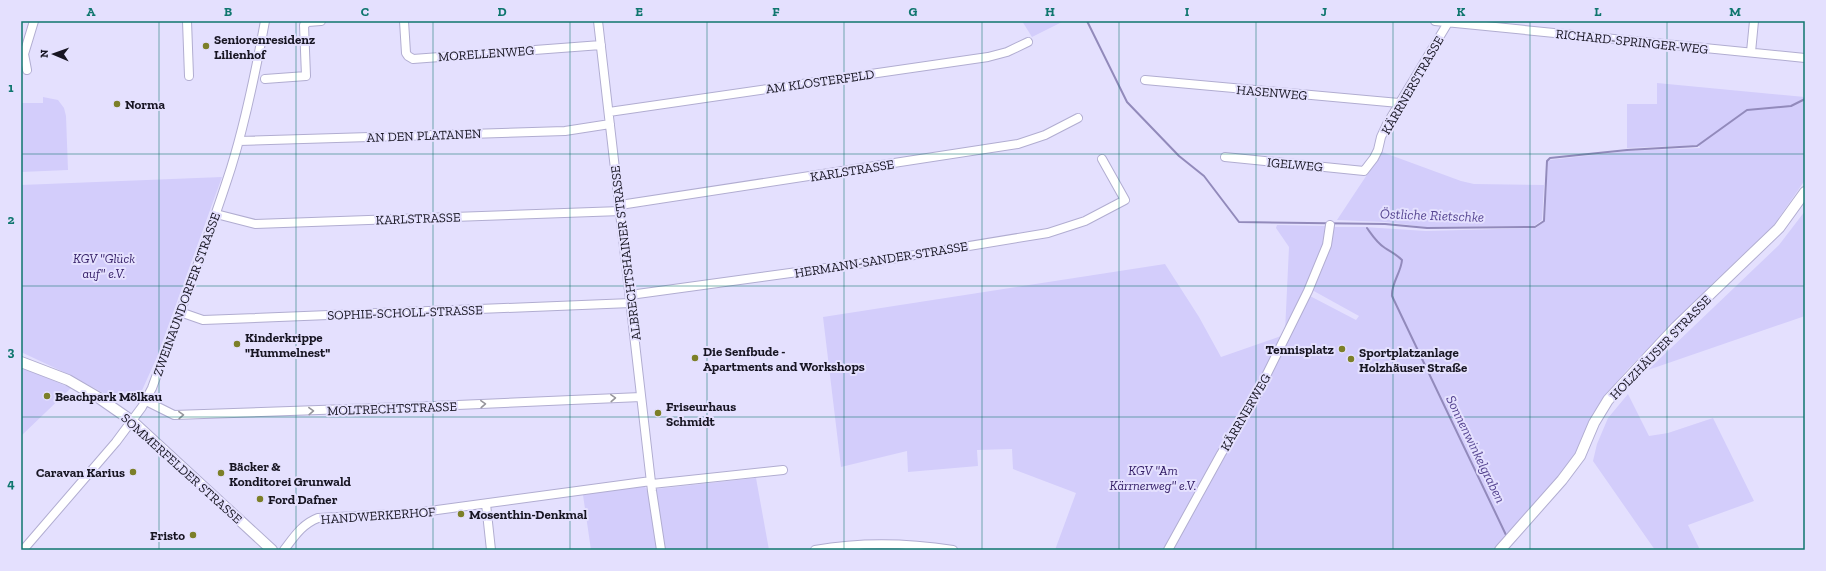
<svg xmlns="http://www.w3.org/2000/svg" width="1826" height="571" font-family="'Zilla Slab',serif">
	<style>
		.green { fill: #d3cdfb }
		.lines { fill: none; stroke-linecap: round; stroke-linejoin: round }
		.stream { stroke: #928abb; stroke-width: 2 }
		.minor-casing { stroke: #b1add1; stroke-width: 10 }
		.major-casing { stroke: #b1add1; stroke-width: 12 }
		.minor { stroke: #fff; stroke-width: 8 }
		.major { stroke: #fff; stroke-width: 10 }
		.oneway { stroke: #97969c }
		.grid { fill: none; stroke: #0f766e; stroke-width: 1; stroke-opacity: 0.55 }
		.poi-dot { fill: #7c7f28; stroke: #e4e0fe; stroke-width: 1.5 }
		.labels { text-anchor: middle; stroke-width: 4; stroke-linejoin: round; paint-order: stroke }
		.poi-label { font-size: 13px; font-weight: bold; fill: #171522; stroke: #e4e0fe; text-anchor: start }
		.street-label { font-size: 13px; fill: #171522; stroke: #e4e0fe }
		.park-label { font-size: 13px; font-style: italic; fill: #311b64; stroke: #e4e0fe }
		.water-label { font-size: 14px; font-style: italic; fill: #564591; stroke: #e4e0fe }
		.neatline { fill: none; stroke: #0f766e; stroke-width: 1.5 }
		.grid-label { font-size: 13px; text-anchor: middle; font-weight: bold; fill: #0f766e }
	</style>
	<rect width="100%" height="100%" fill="#e4e0fe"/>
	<path class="green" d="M1022,21H1064L1032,37Z
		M1657,83L1805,97V180L1774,225L1710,286L1626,371L1593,413L1575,454L1556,482L1511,533L1494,550H1055L1076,493L1013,469L1012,449L977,450L978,466L908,472L907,451L841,467L823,317L1165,264L1199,317L1221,357L1284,335L1254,394L1221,452L1226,454L1260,395L1310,296L1356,320L1359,316L1312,290L1333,227H1364L1426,231L1536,228L1545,221L1548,161L1550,160L1627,151L1700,148L1699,145L1627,148V104H1657Z
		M43,97L58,100L64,108L66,116L68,170L21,172V103H43Z
		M1382,152L1461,181L1474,184L1544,185L1542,220L1534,226L1425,227L1385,222L1337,220Z
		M222,177L157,357L139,397L133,401L122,403L72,376L21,352V185Z
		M1805,211V316L1648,370L1779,245Z
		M1277,225L1328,226C1321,263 1301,298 1285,332L1289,247L1276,228Z
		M21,367L71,388L21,436Z
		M1628,394L1649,436L1668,433L1713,418L1754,501L1688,525L1700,550H1655L1593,461L1597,444L1608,418Z
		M756,478L769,550H664L656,489Z
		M640,486H644L648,490L657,550H591L583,495Z"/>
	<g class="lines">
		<path class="stream" d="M1087,21L1127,102L1179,156L1204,176L1239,222L1385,224L1427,228L1535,227L1544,221L1547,161L1550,158L1627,150L1697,146L1747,110L1791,106L1805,99
			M1367,228C1372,235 1377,243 1385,248C1391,252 1396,254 1402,260C1401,273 1391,283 1392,296L1506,535"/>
		<defs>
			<path id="minor" d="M187,21L189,76
				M404,21L406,53L408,56L413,59L601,45
				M598,21L652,491L661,550
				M1435,21L1805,58
				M1751,52L1754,21
				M27,70L24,54L34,21
				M265,79L306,76L304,25L308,22L321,21
				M1145,80L1399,103
				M609,112L988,57L1007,52L1028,42
				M239,141L565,131L610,124
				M1225,157L1364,171L1374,158L1378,150L1381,137L1387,124L1449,21
				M620,205L1018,144L1045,135L1078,118
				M216,214L255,224L621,211
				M630,295L878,261L1048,233L1085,221L1125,200L1102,159
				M180,312L203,320L631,303
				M146,401L174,415L434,406L641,397
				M652,484L783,470
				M486,504L491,550
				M23,550L116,442L142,407L152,388C179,315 207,243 231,168C246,120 256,70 265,21
				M284,550C294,537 302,524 318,518L415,513L651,481
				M815,550C860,542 908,543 953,550
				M1168,550L1221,454L1257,394L1308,291L1327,245L1330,225"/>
			<path id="major" d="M21,362L68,380L99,398L132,421L272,550
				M1500,550L1562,480L1580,456L1594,423L1608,400L1676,327L1779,228L1805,192"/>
		</defs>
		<use href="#minor" class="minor-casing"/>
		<use href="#major" class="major-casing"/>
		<use href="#minor" class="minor"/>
		<use href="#major" class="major"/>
	</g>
	<defs><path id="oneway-chevron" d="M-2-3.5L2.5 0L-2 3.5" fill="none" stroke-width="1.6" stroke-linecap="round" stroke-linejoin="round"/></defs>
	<g class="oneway">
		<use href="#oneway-chevron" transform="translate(613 398) rotate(-3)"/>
		<use href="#oneway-chevron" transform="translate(483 404) rotate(-3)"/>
		<use href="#oneway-chevron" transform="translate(311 411) rotate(-2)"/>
		<use href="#oneway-chevron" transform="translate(181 415) rotate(-2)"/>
	</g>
	<path class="grid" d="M159,21V550M296,21V550M433,21V550M570,21V550M707,21V550M844,21V550M982,21V550M1119,21V550M1256,21V550M1393,21V550M1530,21V550M1667,21V550M21,154H1805M21,286H1805M21,417H1805"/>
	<g class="poi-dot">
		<circle cx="206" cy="46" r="4"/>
		<circle cx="117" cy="104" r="4"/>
		<circle cx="237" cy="344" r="4"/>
		<circle cx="1342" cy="349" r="4"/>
		<circle cx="695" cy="358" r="4"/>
		<circle cx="1351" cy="359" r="4"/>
		<circle cx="47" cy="396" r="4"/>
		<circle cx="658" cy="413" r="4"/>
		<circle cx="133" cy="472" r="4"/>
		<circle cx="221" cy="473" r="4"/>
		<circle cx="260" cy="499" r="4"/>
		<circle cx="461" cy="514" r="4"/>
		<circle cx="193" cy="535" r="4"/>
	</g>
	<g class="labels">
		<g class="poi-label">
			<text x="214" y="44">Seniorenresidenz<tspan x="214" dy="15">Lilienhof</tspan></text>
			<text x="125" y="109">Norma</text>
			<text x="245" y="342">Kinderkrippe<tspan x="245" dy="15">"Hummelnest"</tspan></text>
			<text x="1334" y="354" text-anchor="end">Tennisplatz</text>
			<text x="703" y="356">Die Senfbude -<tspan x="703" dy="15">Apartments and Workshops</tspan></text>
			<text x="1359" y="357">Sportplatzanlage<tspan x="1359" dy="15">Holzhäuser Straße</tspan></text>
			<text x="55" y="401">Beachpark Mölkau</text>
			<text x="666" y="411">Friseurhaus<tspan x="666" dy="15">Schmidt</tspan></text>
			<text x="229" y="471">Bäcker &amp;<tspan x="229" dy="15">Konditorei Grunwald</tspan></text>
			<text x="125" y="477" text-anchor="end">Caravan Karius</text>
			<text x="268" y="504">Ford Dafner</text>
			<text x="469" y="519">Mosenthin-Denkmal</text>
			<text x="185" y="540" text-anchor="end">Fristo</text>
		</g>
		<g class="street-label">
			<text transform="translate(1632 41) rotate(6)" y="5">RICHARD-SPRINGER-WEG</text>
			<text transform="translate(486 53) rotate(-4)" y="5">MORELLENWEG</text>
			<text transform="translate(820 81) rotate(-8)" y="5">AM KLOSTERFELD</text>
			<text transform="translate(1412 85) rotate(-60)" y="5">KÄRRNERSTRASSE</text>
			<text transform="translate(1272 92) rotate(5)" y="5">HASENWEG</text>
			<text transform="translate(424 135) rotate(-2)" y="5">AN DEN PLATANEN</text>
			<text transform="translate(1295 164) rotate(5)" y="5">IGELWEG</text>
			<text transform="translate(852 170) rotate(-9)" y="5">KARLSTRASSE</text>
			<text transform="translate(418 218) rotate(-2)" y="5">KARLSTRASSE</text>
			<text transform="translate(625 253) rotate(-97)" y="5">ALBRECHTSHAINER STRASSE</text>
			<text transform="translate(881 259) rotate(-9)" y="5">HERMANN-SANDER-STRASSE</text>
			<text transform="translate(186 294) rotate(-70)" y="5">ZWEINAUNDORFER STRASSE</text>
			<text transform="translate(405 312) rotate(-2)" y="5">SOPHIE-SCHOLL-STRASSE</text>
			<text transform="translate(1660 347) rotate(-46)" y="5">HOLZHÄUSER STRASSE</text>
			<text transform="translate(392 408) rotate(-2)" y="5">MOLTRECHTSTRASSE</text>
			<text transform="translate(1245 412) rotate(-60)" y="5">KÄRRNERWEG</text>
			<text transform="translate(182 468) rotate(42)" y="5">SOMMERFELDER STRASSE</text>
			<text transform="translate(378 515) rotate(-4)" y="5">HANDWERKERHOF</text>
		</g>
		<g class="park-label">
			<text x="104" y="263">KGV "Glück<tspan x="104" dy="15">auf" e.V.</tspan></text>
			<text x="1153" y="475">KGV "Am<tspan x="1153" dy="15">Kärrnerweg" e.V.</tspan></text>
		</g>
		<g class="water-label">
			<text transform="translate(1432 215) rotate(2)" y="5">Östliche Rietschke</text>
			<text transform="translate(1476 449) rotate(64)" y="5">Sonnenwinkelgraben</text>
		</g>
	</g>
	<rect width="1826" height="571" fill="none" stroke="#e4e0fe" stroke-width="44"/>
	<g transform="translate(54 54) rotate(272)" stroke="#e4e0fe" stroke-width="3" paint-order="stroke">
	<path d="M0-3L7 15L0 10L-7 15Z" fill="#171522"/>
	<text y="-6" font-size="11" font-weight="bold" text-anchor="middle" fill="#171522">N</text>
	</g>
	<rect x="22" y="22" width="1782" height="527" class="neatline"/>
	<g class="grid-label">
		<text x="91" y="16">A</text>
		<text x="228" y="16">B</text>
		<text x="365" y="16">C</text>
		<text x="502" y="16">D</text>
		<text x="639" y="16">E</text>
		<text x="776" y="16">F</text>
		<text x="913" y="16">G</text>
		<text x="1050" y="16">H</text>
		<text x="1187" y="16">I</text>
		<text x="1324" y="16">J</text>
		<text x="1461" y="16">K</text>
		<text x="1598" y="16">L</text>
		<text x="1735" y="16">M</text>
		<text x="11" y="92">1</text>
		<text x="11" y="224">2</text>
		<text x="11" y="356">3</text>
		<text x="11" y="488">4</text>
	</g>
</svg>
